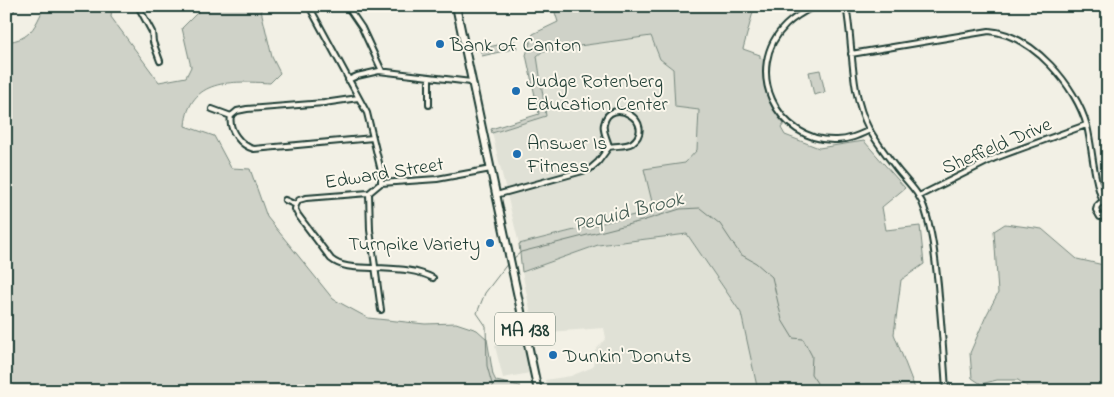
<svg xmlns="http://www.w3.org/2000/svg" width="1114" height="397" font-family="'Indie Flower',sans-serif">
	<style>
		.built { fill: #e0e1d6 }
		.green { fill: #cfd2c8; stroke: #77887e }
		.lines { fill: none; stroke-linecap: round; stroke-linejoin: round }
		.stream { stroke: #6e7f75; stroke-width: 1 }
		.street-casing { stroke: #1f3d34; stroke-width: 8 }
		.primary-casing { stroke: #1f3d34; stroke-width: 10 }
		.street { stroke: #fbf7ec; stroke-width: 4 }
		.primary { stroke: #fbf7ec; stroke-width: 6 }
		.poi-dot { fill: #1f6fb2; stroke: #fbf7ec; stroke-width: 2 }
		.labels { text-anchor: middle; stroke-width: 4; stroke-linejoin: round; paint-order: stroke }
		.shield { fill: #fbf7ec; stroke: #61756b; stroke-width: 1 }
		.shield-label { font-size: 19px; font-weight: bold; fill: #1f3d34 }
		.poi-label { font-size: 20px; fill: #1f3d34; stroke: #fbf7ec; text-anchor: start }
		.street-label { font-size: 20px; fill: #1f3d34; stroke: #fbf7ec }
		.water-label { font-size: 21px; font-style: italic; fill: #465e55; stroke: #fbf7ec }
	</style>
	<rect width="100%" height="100%" fill="#f2f0e5"/>
	<filter id="ink" filterUnits="userSpaceOnUse"><feTurbulence type="fractalNoise" baseFrequency=".02" numOctaves="2"/><feDisplacementMap in="SourceGraphic" scale="10" xChannelSelector="R" yChannelSelector="G"/><feConvolveMatrix kernelMatrix="1 2 1 2 8 2 1 2 1" color-interpolation-filters="sRGB"/></filter>
	<g filter="url(#ink)">
		<path class="built" d="M651,36L660,59L673,69L675,106L699,110L697,150L685,163L654,210L519,244L492,133L546,116L537,56L543,51Z
			M687,234L741,313L758,391H547L545,380L571,376L593,367L595,351L606,338L604,328L535,333L522,272L598,245Z
			M523,340L530,373L503,378L495,346Z"/>
		<path class="green" d="M45,6H112L111,17L159,82L186,77L191,67L182,28L204,6H260L272,57L280,73L270,83C232,81 189,78 185,126L214,136L231,168L250,169L267,217L333,299L368,318L425,324L456,323L477,330L487,339L493,375L496,381L520,386L522,391H6V42C32,39 34,27 45,6Z
			M553,6H759L753,12L743,49L760,55V58L765,59C759,84 769,105 784,124L781,128L785,135L819,148L864,141L905,188L882,207L886,230L920,226L924,264L901,280L894,334L916,391H758L741,313L687,234L598,245L522,272L519,244L654,210L644,169L685,163L697,150L699,110L675,107L673,69L660,59L651,36L543,51L537,56L546,116L492,133L491,129L539,114L526,55L533,34L558,22Z
			M515,41L517,48L482,56L480,49Z
			M820,70L825,92L814,95L809,72Z
			M1005,224L1042,229L1077,259L1108,266V391H1033L1018,380H997L981,384L972,378L970,353L986,316L998,293L994,231Z"/>
		<g class="lines">
			<path class="stream" d="M513,259L521,252L642,221L680,209L700,208L720,224L740,254L756,263L772,277L782,320L793,338L803,339L812,356L811,374L817,383V391
				M494,391L487,366L486,326L477,313L485,293L508,263"/>
			<defs>
				<path id="street" d="M138,6L152,32L153,42L160,61
					M309,6L367,113L381,171V183
					M347,6L362,28L382,71
					M815,6C805,11 794,17 786,25C742,68 776,143 837,140C849,140 859,135 870,130
					M846,6C854,47 849,91 869,129C877,143 888,157 897,169C908,183 920,193 925,210C933,235 935,258 938,285C941,320 944,355 946,391
					M6,13H8L13,6
					M851,54L989,31C1033,35 1076,86 1087,126C1093,151 1093,178 1103,202
					M348,80L357,76L379,71L471,82
					M429,105V77
					M212,109L231,116L237,111L247,109L324,103L358,98
					M231,116C228,130 241,146 254,149L373,138
					M369,193L370,230L381,310
					M496,195L590,169L598,162L609,147C616,145 625,147 632,143C658,123 610,94 604,124C602,132 608,139 609,147
					M919,196L995,158L1086,125
					M285,200L296,205L299,200L306,198L369,193L381,183L437,179L491,169
					M1108,203H1100L1097,206L1096,210L1100,217L1108,216
					M296,205L295,209L298,215L331,259C343,269 361,267 376,268C396,269 416,269 433,278"/>
				<path id="primary" d="M456,6L538,391"/>
			</defs>
			<use href="#street" class="street-casing"/>
			<use href="#primary" class="primary-casing"/>
			<use href="#street" class="street"/>
			<use href="#primary" class="primary"/>
		</g>
	</g>
	<g class="poi-dot">
		<circle cx="440" cy="44" r="5"/>
		<circle cx="516" cy="91" r="5"/>
		<circle cx="517" cy="154" r="5"/>
		<circle cx="490" cy="243" r="5"/>
		<circle cx="553" cy="355" r="5"/>
	</g>
	<g class="labels">
		<rect class="shield" x="495" y="312.5" width="60" height="33" rx="4"/>
		<g class="shield-label">
			<text x="525" y="336">MA 138</text>
		</g>
		<g class="poi-label">
			<text x="450" y="51">Bank of Canton</text>
			<text x="526" y="87">Judge Rotenberg<tspan x="526" dy="23">Education Center</tspan></text>
			<text x="527" y="149">Answer Is<tspan x="527" dy="23">Fitness</tspan></text>
			<text x="480" y="250" text-anchor="end">Turnpike Variety</text>
			<text x="563" y="362">Dunkin' Donuts</text>
		</g>
		<g class="street-label">
			<text transform="translate(996 145) rotate(-23)" y="7">Sheffield Drive</text>
			<text transform="translate(384 172) rotate(-9)" y="7">Edward Street</text>
		</g>
		<g class="water-label">
			<text transform="translate(628 211) rotate(-14)" y="7">Pequid Brook</text>
		</g>
	</g>
	<rect width="1114" height="397" fill="none" stroke="#fbf7ec" stroke-width="25"/>
	<rect x="12" y="12" width="1089" height="372" fill="none" stroke="#1f3d34" stroke-width="2" filter="url(#ink)"/>
</svg>
